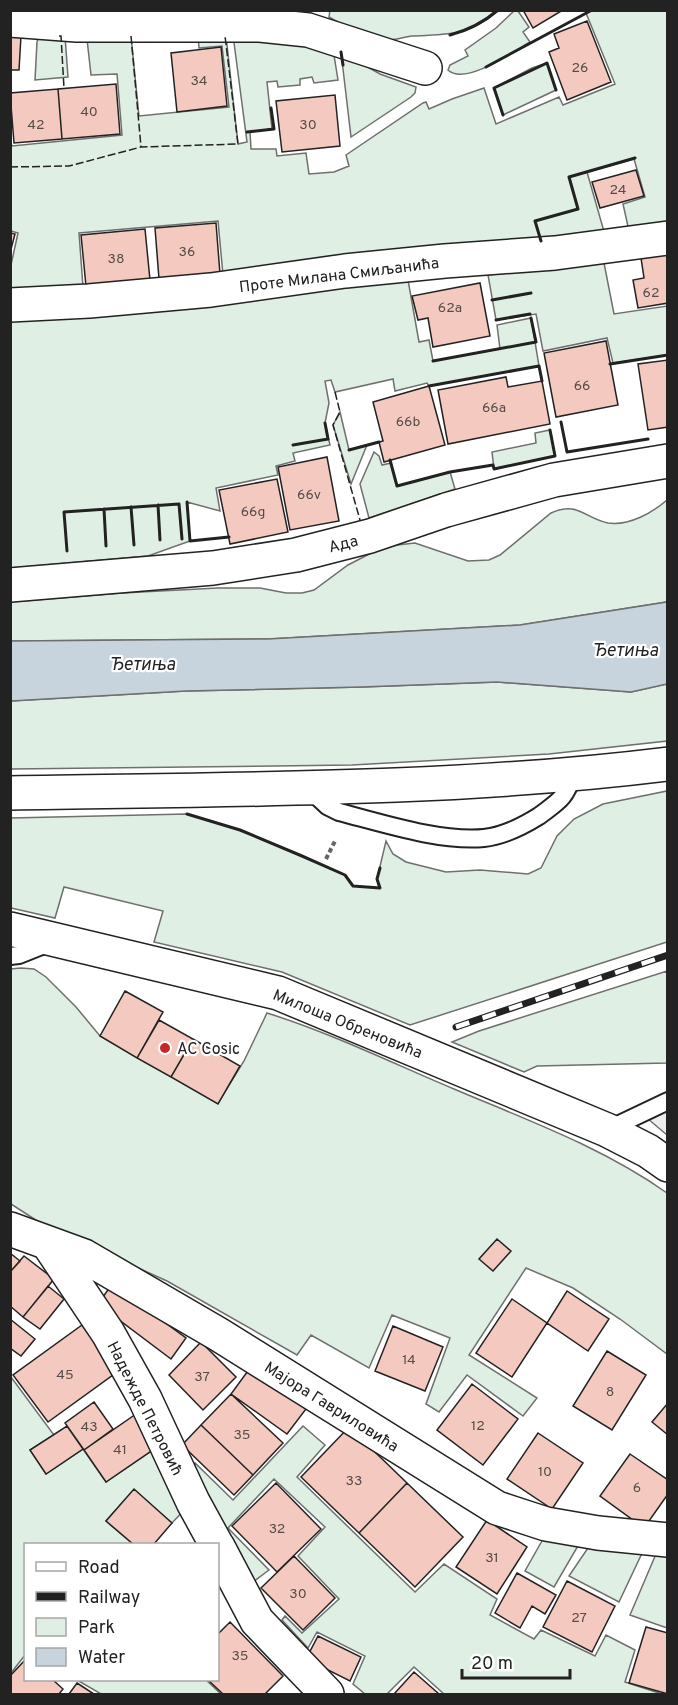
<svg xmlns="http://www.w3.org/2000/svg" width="678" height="1705" font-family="Overpass,sans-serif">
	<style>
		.green { fill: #e0efe3; stroke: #6f6f6f; stroke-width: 1.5 }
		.parking { fill: #ededed; stroke: #6f6f6f; stroke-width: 1.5 }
		.water { fill: #c7d3dd; stroke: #6f6f6f; stroke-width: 1.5 }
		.building { fill: #f3c9c0; stroke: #222; stroke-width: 1.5 }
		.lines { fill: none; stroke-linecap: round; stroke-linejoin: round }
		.lane-casing { stroke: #222; stroke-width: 20 }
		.street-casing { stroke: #222; stroke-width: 36 }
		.secondary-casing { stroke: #222; stroke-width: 36 }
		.primary-casing { stroke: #222; stroke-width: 36 }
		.path { stroke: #646464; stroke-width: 4; stroke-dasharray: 4.5 3; stroke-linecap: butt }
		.lane { stroke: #fff; stroke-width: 16 }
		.street { stroke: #fff; stroke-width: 33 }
		.secondary { stroke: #fff; stroke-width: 33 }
		.primary { stroke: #fff; stroke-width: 33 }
		.rail-casing { stroke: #222; stroke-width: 7 }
		.rail { stroke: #fff; stroke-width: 4.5; stroke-dasharray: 14; stroke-linecap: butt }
		.fence { stroke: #222; stroke-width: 1.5; stroke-dasharray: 8 3; stroke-linecap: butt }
		.wall { stroke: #222; stroke-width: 3 }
		.poi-dot { fill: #c62828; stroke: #fff; stroke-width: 2 }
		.labels { text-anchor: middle; stroke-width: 4.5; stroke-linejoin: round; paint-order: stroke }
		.number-label { font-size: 14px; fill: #564c4a }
		.street-label { font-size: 16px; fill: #222; stroke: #fff }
		.poi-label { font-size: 16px; fill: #222; stroke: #fff; text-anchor: start }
		.water-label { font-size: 18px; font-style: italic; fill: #222; stroke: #fff }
	</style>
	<rect width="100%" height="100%" fill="#fff"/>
	<path class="green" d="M330,10L498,11C467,37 450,34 412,36C403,37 393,41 385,40C369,39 342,25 329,17Z
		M515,10L518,11L529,27L523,32L530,42C513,52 465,86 448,70L450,65L468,56L465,50L496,28Z
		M592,10L667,11V224L629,231L623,204L645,197L634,159L587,172L605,235L223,275L218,221L79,233L83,287L11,291V265L18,233L11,231L10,139L12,146L122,135L117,74L91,75L87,39L131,36L139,116L229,107L222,46L199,48L198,36H226L238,144L247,142L233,35L333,49L338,80L314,83L312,77L300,79V85L278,87L277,81L267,82L272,129L250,132L251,149H276L277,156L306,153L309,174L334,172L349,166L346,155L423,103L426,102L429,109L452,99L484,88L496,124L559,97L563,105L615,84L586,13Z
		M39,35L65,36L68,77L35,80L37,42Z
		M341,52L380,74L416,87L415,93L411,97L351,137Z
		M547,63L556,90L503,115L494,88L532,68Z
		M604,263L614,314L667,306V355L613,363L607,338L543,351L536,314L496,320L488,275Z
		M408,280L419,342L429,340L433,361L500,349L497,325L531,318L539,366L429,386L427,383L395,391L393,379L335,392L331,380L325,381L329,403L325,423L330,445L293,453L295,461L276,466L278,475L216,488L220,511L187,502L190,541L148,556L11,568L10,320Z
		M340,412L349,450L367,445L351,484L333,425Z
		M550,430L555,456L494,469L492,452L536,443L535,433Z
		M374,452L379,456L382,465L391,463L397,486L450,472L455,489L369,518L360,484Z
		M667,500V602L520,625L268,639L11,641L10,602L122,593L218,588H260L286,593H302L314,590L348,565L377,550L397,545L415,543L468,561L489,560L500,555L551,513C578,501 584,518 608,523C629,526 652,513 667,500Z
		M497,682L631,692L667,684V741L549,754L352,765L11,769V701L186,691L362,687Z
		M667,791V942L410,1025L282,972L154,942L163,911L64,887L55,918L11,908V818L187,814L240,830L302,856L345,875L353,886L379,888L377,879L386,841L393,854L406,862L446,872L480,870L528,874L541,868L557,836L574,819L603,804Z
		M21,968L34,969L46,977L76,1007L100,1036L218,1103L244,1061L267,1013C331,1033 392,1063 454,1089C527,1120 602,1147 667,1193V1354L620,1319L573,1288L526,1268L469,1355L537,1398L523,1416L467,1375L439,1412L426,1404L450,1338L392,1315L369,1368L311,1335L297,1355L167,1281L45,1226L11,1204L10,969Z
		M667,971V1063L537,1066L524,1072L452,1042L479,1031Z
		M11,1377L54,1435L30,1450L46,1474L83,1449L106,1482L156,1448L186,1508L172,1523L134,1490L106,1521L133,1544H26L25,1655L11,1673Z
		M303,1426L325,1445L297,1477L415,1592L444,1564L497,1599L490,1615L534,1639L541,1630L595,1656L606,1635L635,1650L625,1682L662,1694H444L414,1667L387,1694H365L353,1684L365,1656L317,1632L308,1648L282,1620L285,1616L302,1633L339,1599L298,1556L325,1527L274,1479L228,1528L269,1570L253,1582L190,1470L195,1463L233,1500Z
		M547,1532L582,1539L554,1587L525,1571Z
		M592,1542L643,1551L619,1602L569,1576Z
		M656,1554L667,1555V1628L630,1615Z
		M77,1680H206L221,1694H101Z"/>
	<path class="parking" d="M667,1101V1135L641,1113Z"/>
	<path class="water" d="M667,602V684L631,692L497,682L362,687L186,691L11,701V641L268,639L520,625Z"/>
	<path class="building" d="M523,10H563L533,28Z
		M587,21L611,82L567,100L549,52L559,48L554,34Z
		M10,35L21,36L19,70H10Z
		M221,47L227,106L177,112L171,53Z
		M116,84L120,134L62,139L58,89Z
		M58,89L62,139L14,143L10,93Z
		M335,95L340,146L282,152L276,101Z
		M636,170L644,196L600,208L592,182Z
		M216,223L220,274L159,279L155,228Z
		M145,229L150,280L86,286L81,235Z
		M10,233L15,234L10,253Z
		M668,253V303L638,308L633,280L644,278L641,258Z
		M480,283L490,336L433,347L428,318L418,320L412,296Z
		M606,341L618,405L556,417L544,353Z
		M668,360V427L648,430L638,364Z
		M506,377L508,387L542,381L550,424L448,444L438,390Z
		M429,386L445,445L384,462L379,442L383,441L373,402Z
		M327,457L339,521L290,530L278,467Z
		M277,479L288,532L230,544L219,490Z
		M125,991L163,1012L137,1058L100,1036Z
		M159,1020L193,1039L171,1077L137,1058Z
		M193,1039L240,1066L218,1104L171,1077Z
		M497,1239L511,1251L493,1271L479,1259Z
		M10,1253L20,1261L10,1272Z
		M24,1256L54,1279L23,1317L10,1306V1272Z
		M112,1284L186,1338L171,1359L98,1304Z
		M48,1286L64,1299L40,1329L23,1317Z
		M567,1291L609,1319L588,1351L547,1323Z
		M512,1299L547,1323L512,1377L476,1353Z
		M10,1319L35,1339L21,1356L10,1348Z
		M82,1325L117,1372L48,1422L13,1375Z
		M393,1326L443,1347L425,1391L375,1371Z
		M201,1342L236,1377L203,1410L169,1375Z
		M607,1351L646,1375L612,1430L573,1406Z
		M250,1368L306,1409L287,1434L231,1394Z
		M472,1384L518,1419L483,1465L437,1430Z
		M231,1394L283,1443L253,1475L201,1425Z
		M94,1402L113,1429L84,1450L65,1423Z
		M668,1403V1435L652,1422Z
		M136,1414L157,1447L106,1482L84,1450Z
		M201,1425L253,1475L234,1495L182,1445Z
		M67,1426L83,1449L46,1474L30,1450Z
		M349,1427L407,1483L359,1533L301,1477Z
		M538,1433L583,1463L552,1509L507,1479Z
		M630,1454L668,1480V1494L644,1528L600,1496Z
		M276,1483L321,1529L277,1572L232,1526Z
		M407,1483L463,1537L415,1587L359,1533Z
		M134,1489L172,1523L154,1544H133L106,1521Z
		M487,1520L527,1547L497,1594L456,1567Z
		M294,1556L335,1598L303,1630L261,1588Z
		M517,1573L556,1595L545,1614L532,1606L520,1628L495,1613Z
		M567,1581L615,1606L592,1652L543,1627Z
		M230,1622L283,1676L265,1694H223L208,1680H218V1634Z
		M646,1627L668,1633V1694L629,1683Z
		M318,1636L361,1657L350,1681L306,1659Z
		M26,1659V1680H53L63,1689L59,1694H10V1676Z
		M414,1672L439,1694H394Z
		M77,1683L94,1694H69Z"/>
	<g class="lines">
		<defs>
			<path id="lane" d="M310,790L327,806L339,812C382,823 440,842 484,838C503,836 523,826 539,816C559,801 565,799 573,775
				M10,956L19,955L49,943
				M607,1130L668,1101"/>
			<path id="street" d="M10,20L77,25H260L308,30L425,68
				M10,305L89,301L211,290L345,271L445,261L555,253L668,238
				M10,1229L84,1256L218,1334L497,1508L546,1524L598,1533L668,1540
				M49,1245L108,1333L145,1399L193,1502L216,1544
				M218,1547L257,1621L327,1694"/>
			<path id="secondary" d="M10,585L213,568L296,555L370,536L446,510L554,480L668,461
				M10,929L278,993L607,1130L648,1151L668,1165"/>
			<path id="primary" d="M10,793C229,789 450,791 668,764"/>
		</defs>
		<use href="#lane" class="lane-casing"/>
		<use href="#street" class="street-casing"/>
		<use href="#secondary" class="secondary-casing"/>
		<use href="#primary" class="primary-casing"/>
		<path class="path" d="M326,859L336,839"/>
		<use href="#lane" class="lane"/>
		<use href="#street" class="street"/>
		<use href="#secondary" class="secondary"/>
		<use href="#primary" class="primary"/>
		<defs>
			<path id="rail" d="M456,1027L668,955"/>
		</defs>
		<use href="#rail" class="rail-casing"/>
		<use href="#rail" class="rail"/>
		<path class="fence" d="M59,36H61L64,88
			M131,36L141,147L238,144L225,36
			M10,167L69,166L141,147
			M335,392L340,412L333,425L360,520"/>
		<path class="wall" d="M450,35C469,30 483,23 498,10
			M341,52L343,65
			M486,67L592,10
			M503,115L494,88L547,63L556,90
			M247,132L274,129L271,108
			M541,241L535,221L578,209L569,177L635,158
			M492,300L531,293
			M496,320L530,314
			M433,361L536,342L531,318
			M610,364L668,355
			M429,386L539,366L542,381
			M561,422L567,452L648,439
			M293,445L328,439L325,423
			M349,450L379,442
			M390,460L397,486L450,472L493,465L494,469L555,456L550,430
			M187,502L190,541L229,537
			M158,505L160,540
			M131,507L134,545
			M104,509L106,546
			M67,551L64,512L179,504L182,539
			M187,814L240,830L302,856L345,875L353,886L380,888L377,879L380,868"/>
	</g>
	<circle class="poi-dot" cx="165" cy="1048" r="6"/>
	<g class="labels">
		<g class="number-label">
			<text x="580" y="72">26</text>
			<text x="199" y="85">34</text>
			<text x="89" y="116">40</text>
			<text x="36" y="129">42</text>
			<text x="308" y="129">30</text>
			<text x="618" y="194">24</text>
			<text x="187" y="256">36</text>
			<text x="116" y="263">38</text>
			<text x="651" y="297">62</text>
			<text x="450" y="312">62a</text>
			<text x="582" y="390">66</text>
			<text x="494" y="412">66a</text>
			<text x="408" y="426">66b</text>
			<text x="309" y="499">66v</text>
			<text x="253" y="516">66g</text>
			<text x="409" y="1364">14</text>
			<text x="65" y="1379">45</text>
			<text x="202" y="1381">37</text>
			<text x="610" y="1396">8</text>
			<text x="478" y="1430">12</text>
			<text x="89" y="1431">43</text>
			<text x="242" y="1439">35</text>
			<text x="120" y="1454">41</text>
			<text x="545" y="1476">10</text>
			<text x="354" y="1485">33</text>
			<text x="637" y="1492">6</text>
			<text x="277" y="1533">32</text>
			<text x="492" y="1562">31</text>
			<text x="298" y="1598">30</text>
			<text x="579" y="1622">27</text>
			<text x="240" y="1660">35</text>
		</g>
		<g class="street-label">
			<text transform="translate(339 274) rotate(-7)" y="6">Проте Милана Смиљанића</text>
			<text transform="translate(343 543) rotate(-14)" y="6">Ада</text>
			<text transform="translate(348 1023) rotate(22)" y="6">Милоша Обреновића</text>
			<text transform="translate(332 1406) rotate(32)" y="6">Мајора Гавриловића</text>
			<text transform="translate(146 1408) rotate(63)" y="6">Надежде Петровић</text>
		</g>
		<g class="poi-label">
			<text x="177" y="1054">AC Cosic</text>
		</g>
		<g class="water-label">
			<text x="625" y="656">Ђетиња</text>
			<text x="142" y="670">Ђетиња</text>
		</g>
	</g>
	<rect width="678" height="1705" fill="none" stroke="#222222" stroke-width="24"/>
	<rect x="24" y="1543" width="195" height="138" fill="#ffffff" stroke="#a7a7a7" stroke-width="1.5"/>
	<rect x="36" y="1562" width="30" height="9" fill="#ffffff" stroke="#a7a7a7" stroke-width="1.5"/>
	<text x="78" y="1573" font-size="18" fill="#222222">Road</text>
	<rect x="36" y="1592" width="30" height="9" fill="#222222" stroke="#a7a7a7" stroke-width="1.5"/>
	<text x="78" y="1603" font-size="18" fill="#222222">Railway</text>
	<rect x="36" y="1618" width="30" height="18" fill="#e0efe3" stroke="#a7a7a7" stroke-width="1.5"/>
	<text x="78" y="1633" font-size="18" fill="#222222">Park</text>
	<rect x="36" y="1648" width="30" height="18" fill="#c7d3dd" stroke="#a7a7a7" stroke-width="1.5"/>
	<text x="78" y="1663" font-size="18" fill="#222222">Water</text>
	<path d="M462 1669v9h108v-9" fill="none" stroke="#222222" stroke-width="3"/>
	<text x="471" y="1669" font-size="18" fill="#222222" stroke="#ffffff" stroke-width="4.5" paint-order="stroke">20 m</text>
</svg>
